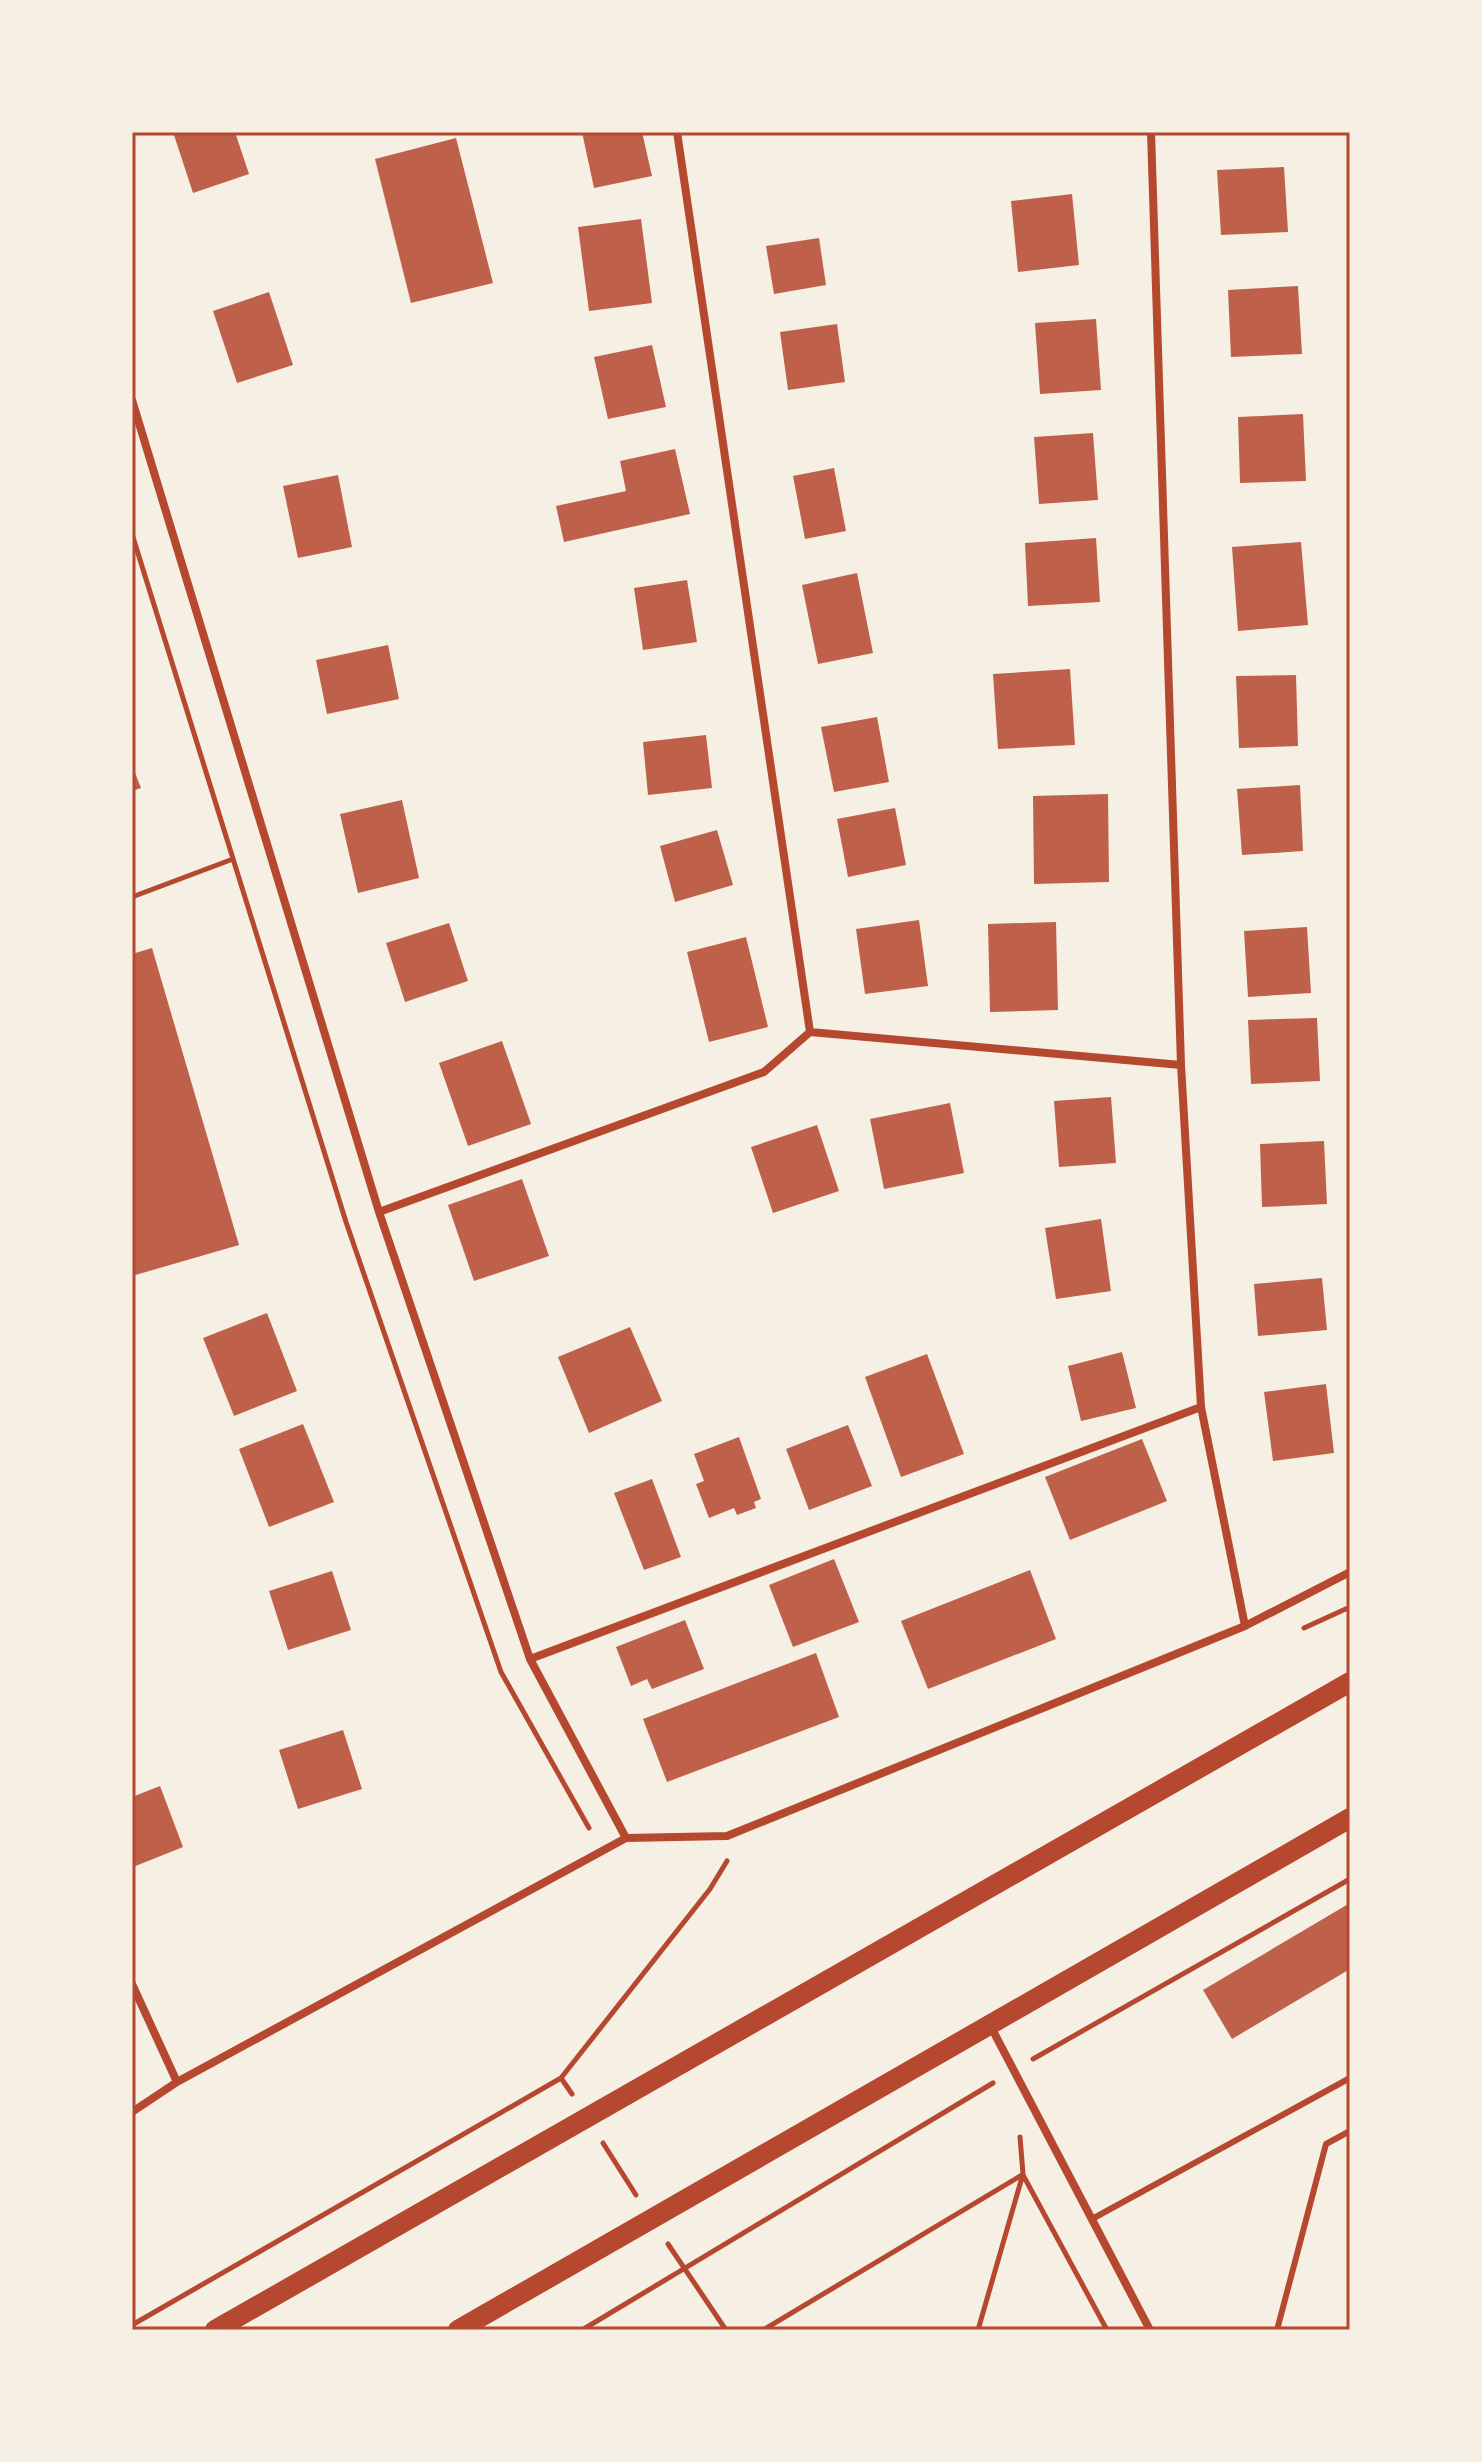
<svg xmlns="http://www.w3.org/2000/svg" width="1482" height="2462" font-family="'Noto Sans',sans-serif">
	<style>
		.building { fill: #bf614a }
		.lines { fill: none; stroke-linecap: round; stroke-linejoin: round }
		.path { stroke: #b5482f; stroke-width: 5 }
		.service { stroke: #b5482f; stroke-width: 6 }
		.minor { stroke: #b5482f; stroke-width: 8 }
		.primary { stroke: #b5482f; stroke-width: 20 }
		.neatline { fill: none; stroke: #b5482f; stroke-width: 3 }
	</style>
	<rect width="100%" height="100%" fill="#f6efe4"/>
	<path class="building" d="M173,132H235L249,174L193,193Z
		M582,132H642L652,176L594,188Z
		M456,138L493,283L411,303L375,159Z
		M1284,167L1288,232L1221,235L1217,170Z
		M1072,194L1079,265L1018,272L1011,201Z
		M641,219L652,303L589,311L578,227Z
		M819,238L826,285L774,294L766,246Z
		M1298,286L1302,354L1231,357L1228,290Z
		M269,292L293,365L237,383L213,311Z
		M1096,319L1101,390L1040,394L1035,323Z
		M837,324L845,382L788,390L780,332Z
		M652,345L666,407L608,419L594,357Z
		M1303,414L1306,481L1240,483L1238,417Z
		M1093,433L1098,500L1039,504L1034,437Z
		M675,449L690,514L564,542L556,506L626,491L620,461Z
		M834,468L846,531L805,539L793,476Z
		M338,475L352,547L298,558L283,486Z
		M1096,538L1100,602L1028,606L1025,543Z
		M1301,542L1308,625L1238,631L1232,547Z
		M857,573L873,653L818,664L802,585Z
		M687,580L697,642L643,650L634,588Z
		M388,645L399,699L327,714L316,660Z
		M1070,669L1075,745L998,749L993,674Z
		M1296,675L1298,746L1239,748L1236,676Z
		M877,717L889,782L834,792L821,727Z
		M706,735L712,788L648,795L643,742Z
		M132,765L141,788L132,791Z
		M1300,785L1303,851L1242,855L1237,789Z
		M1108,794L1109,882L1034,884L1033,796Z
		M402,800L419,878L358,893L340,814Z
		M895,808L906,865L848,877L837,819Z
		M717,830L733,885L675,902L660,846Z
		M919,920L928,986L865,994L856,929Z
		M1056,922L1058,1010L990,1012L988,924Z
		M449,923L468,981L405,1002L386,943Z
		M1307,927L1311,993L1248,997L1244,931Z
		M746,937L768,1027L709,1042L687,952Z
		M152,948L239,1245L132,1276V954Z
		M1317,1018L1320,1081L1251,1084L1248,1020Z
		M502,1041L531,1124L468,1146L439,1063Z
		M1111,1097L1116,1163L1059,1167L1054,1101Z
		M950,1103L964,1173L884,1189L870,1119Z
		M817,1125L839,1191L773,1213L751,1147Z
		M1324,1141L1327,1204L1262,1207L1260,1144Z
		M522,1179L549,1256L474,1281L448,1205Z
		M1101,1219L1111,1291L1056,1299L1045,1228Z
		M1322,1278L1327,1330L1258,1336L1254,1284Z
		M267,1313L297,1391L234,1416L203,1338Z
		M630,1327L662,1401L589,1433L558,1357Z
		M1122,1352L1136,1408L1081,1421L1068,1366Z
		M927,1354L964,1454L901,1477L865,1377Z
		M1326,1384L1334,1453L1273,1461L1264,1392Z
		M303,1424L334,1502L269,1527L239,1449Z
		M848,1425L872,1486L809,1510L786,1449Z
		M739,1437L761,1499L754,1502L756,1508L737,1515L734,1508L709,1518L696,1484L704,1481L694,1454Z
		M1142,1439L1167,1501L1070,1540L1045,1477Z
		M652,1479L681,1557L644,1570L614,1493Z
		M834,1559L859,1622L793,1647L769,1585Z
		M1030,1570L1056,1639L928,1689L901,1621Z
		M332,1571L351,1630L288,1650L269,1591Z
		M685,1620L704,1669L652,1689L647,1679L631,1686L616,1647Z
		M816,1653L839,1717L667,1782L643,1719Z
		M343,1730L362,1789L298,1809L279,1750Z
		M160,1786L183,1847L133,1867L132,1797Z
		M1350,1903V1969L1232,2039L1203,1990Z"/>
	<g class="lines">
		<path class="path" d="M132,534L346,1222L501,1672L589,1828
			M132,897L233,859
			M1304,1628L1350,1607
			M1033,2059L1350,1879
			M561,2078L572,2094
			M603,2143L636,2195
			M1023,2175L1107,2330
			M668,2244L726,2330
			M132,2325L561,2078L710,1889L727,1861
			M582,2330L993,2083
			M763,2330L1022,2175
			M978,2330L1023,2174L1020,2137"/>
		<path class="service" d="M1092,2219L1350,2078
			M1277,2330L1326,2144L1350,2131"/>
		<path class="minor" d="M677,132L810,1032
			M1151,132L1181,1065L1201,1407L1245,1626
			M132,400L379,1212L530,1659L626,1838L727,1836L1245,1626L1350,1572
			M379,1212L764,1072L810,1032L1181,1065
			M530,1659L1201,1407
			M132,1984L177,2082
			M991,2027L1150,2330
			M132,2112L177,2082L626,1838"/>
		<path class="primary" d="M215,2330L1350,1682
			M458,2330L1350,1818"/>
	</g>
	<rect width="1482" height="2462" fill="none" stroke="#f6efe4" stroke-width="268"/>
	<rect x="134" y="134" width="1214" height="2194" class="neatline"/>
</svg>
